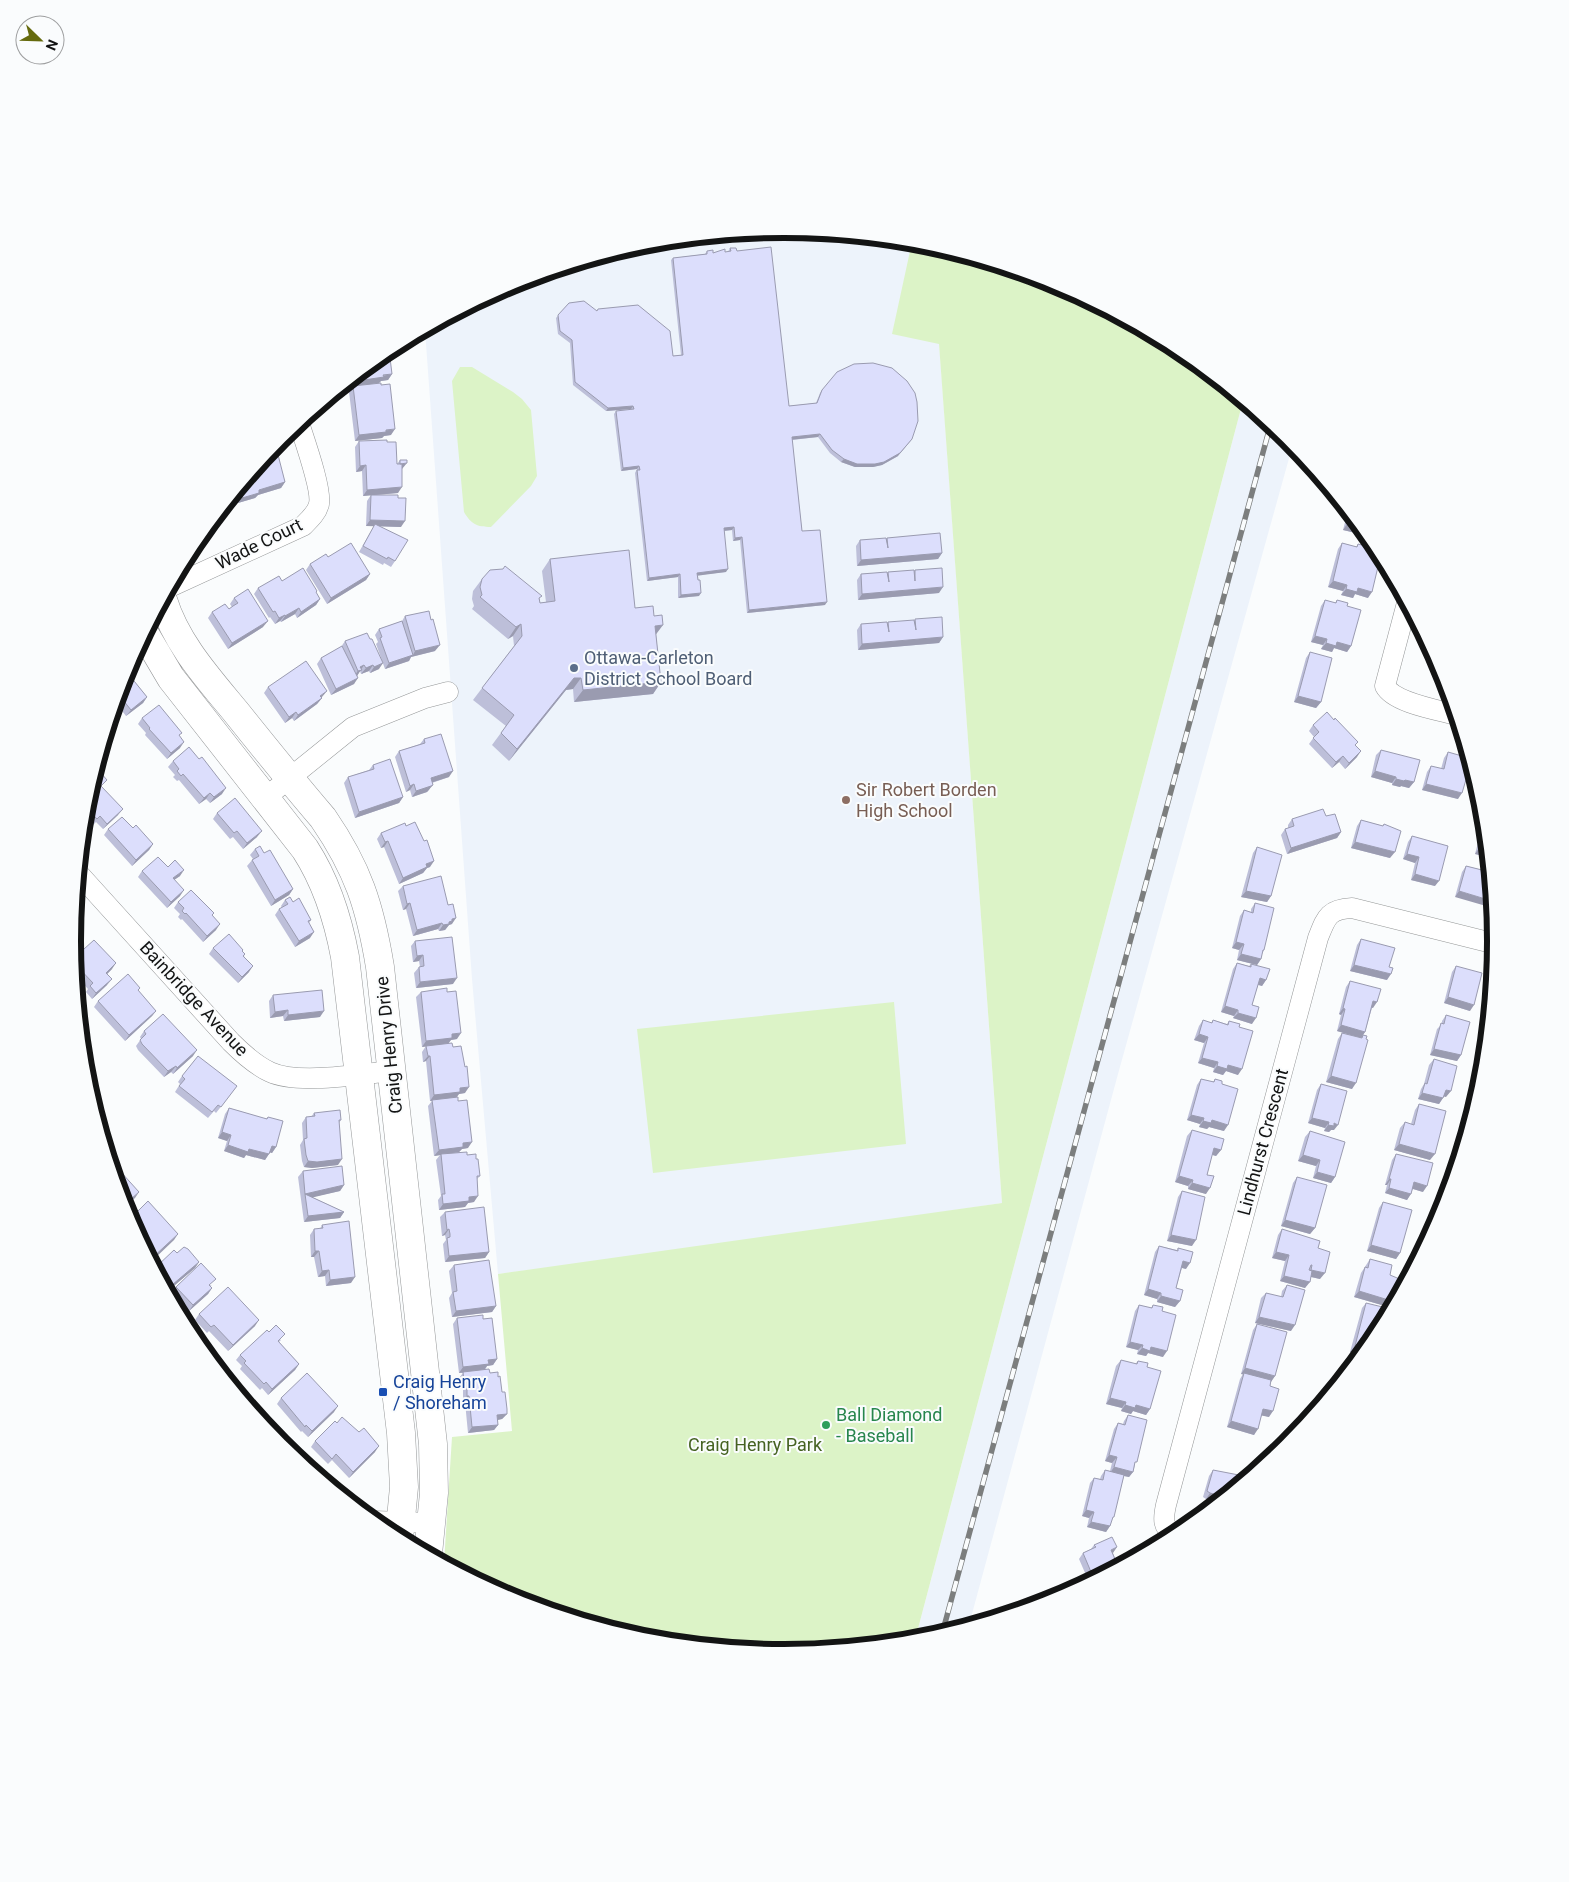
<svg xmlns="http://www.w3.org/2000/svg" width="1569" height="1882" font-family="Roboto,sans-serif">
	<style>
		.built { fill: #edf3fb }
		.green { fill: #dcf3c7 }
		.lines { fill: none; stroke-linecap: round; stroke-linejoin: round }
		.street-casing { stroke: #959798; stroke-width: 21 }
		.secondary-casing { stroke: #959798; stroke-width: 29 }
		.street { stroke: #fff; stroke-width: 20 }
		.secondary { stroke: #fff; stroke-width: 28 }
		.rail-casing { stroke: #7c7e7e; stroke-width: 5.5 }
		.rail { stroke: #fafcfd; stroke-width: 4; stroke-dasharray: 11; stroke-linecap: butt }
		.wall { fill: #bdbfd9 }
		.shaded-wall { fill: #9a9bb0 }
		.building { fill: #dcdefc; stroke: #9a9bb0 }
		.service-dot { fill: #5c6f8a; stroke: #fafcfd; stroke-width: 2 }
		.education-dot { fill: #8d6e63; stroke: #fafcfd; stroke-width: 2 }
		.transit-dot { fill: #1a4fb4; stroke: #fafcfd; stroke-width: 2 }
		.leisure-dot { fill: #2e9e5b; stroke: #fafcfd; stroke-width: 2 }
		.labels { text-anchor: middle; stroke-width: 4; stroke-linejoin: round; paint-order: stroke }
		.street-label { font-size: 18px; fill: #131414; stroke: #fafcfd }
		.service-label { font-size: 18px; fill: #4e5e75; stroke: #fafcfd; text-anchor: start }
		.education-label { font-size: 18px; fill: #785e54; stroke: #fafcfd; text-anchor: start }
		.transit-label { font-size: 18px; fill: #164399; stroke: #fafcfd; text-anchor: start }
		.leisure-label { font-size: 18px; fill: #27864d; stroke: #fafcfd; text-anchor: start }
		.park-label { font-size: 18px; fill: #456221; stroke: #fafcfd }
		.rim { fill: none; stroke: #131414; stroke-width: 6 }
	</style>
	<rect width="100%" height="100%" fill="#fafcfd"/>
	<path class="built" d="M785,229L924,243L932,245L1002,1203L700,1248L498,1274L472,979L425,330L512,283L646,243Z
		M1243,401L1288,438L1293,444L1118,1074L969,1625L923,1639L915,1640Z"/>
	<path class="green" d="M912,242L924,243L1057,283L1180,349L1243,401L915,1640L784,1653L645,1639L512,1599L444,1563L452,1437L512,1431L498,1274L1002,1203L939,344L892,334Z
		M460,367H472L513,392L522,399L531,410L537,476L531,486L491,527C477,527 471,524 464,512L452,381Z
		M894,1002L906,1144L653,1173L637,1029Z"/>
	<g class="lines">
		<defs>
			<path id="street" d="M170,587L303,526C309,520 317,513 319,504C322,489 304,439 299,423
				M1407,603L1385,686C1394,703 1438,710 1457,715
				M265,798L353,727L425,698L448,692
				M79,874L231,1042C243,1054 255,1065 270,1072C298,1085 360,1074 392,1071
				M374,1521L431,1523
				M1175,1536C1162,1527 1163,1519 1166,1505L1318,938C1326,918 1328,909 1352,908L1496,944"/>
			<path id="secondary" d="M163,600C176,643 208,678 236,712C264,747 293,783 323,818C358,869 370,906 380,967L433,1444L434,1493L428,1554
				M145,634L171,678L305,849C327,883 338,919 345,957L401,1433L404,1487L399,1539"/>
		</defs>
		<use href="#street" class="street-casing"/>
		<use href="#secondary" class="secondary-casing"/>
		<use href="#street" class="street"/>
		<use href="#secondary" class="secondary"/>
		<defs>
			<path id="rail" d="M942,1634L1271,423"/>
		</defs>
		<use href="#rail" class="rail-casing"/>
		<use href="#rail" class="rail"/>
	</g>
	<path class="wall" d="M730,248L737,251L789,406L816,403L820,393L822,390L898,456L882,465L873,467H855L841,462L830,453L818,437L792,440L802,531L825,605L747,613L740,540L733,541L732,530L724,531L726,572L698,575L699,596L678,598V577L647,581L635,473L637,469L621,471L614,414L616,411L631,410V409L606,411L573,385L570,343L558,334L556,318L569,303L597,311L673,356L681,355L671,260L673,258L705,254L707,251L713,253L728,252Z
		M387,350L392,374L388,380L381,381L379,383L391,435L384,436L382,438L355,441L349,392L353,387L352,379Z
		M359,441L387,442L397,464L400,460L402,469L398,493L376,495L401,527L379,526L395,561L391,567L384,563L383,565L359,552L374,526H366L367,501L371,495L363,496L362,471L356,472L355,447Z
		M273,448L285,482L281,488L258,495L255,498L238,503L235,494Z
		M1348,511L1371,539V540L1359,537L1360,534L1343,530Z
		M887,538L942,553L938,559L857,566L856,546L860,540L886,539Z
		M1342,543L1356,547L1358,544L1369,551L1368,598L1355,594L1353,598L1341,595L1343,591L1328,587L1338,549Z
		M328,557L370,574L366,580L327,604L306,570L310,564Z
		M550,559L635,608L656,635L661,682L653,694L574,702L573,689L566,690L509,761L492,745L506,726L473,700L514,646L513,636L508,639L472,609L474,606L472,599L473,591L482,579L503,569L540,599V603L546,602L542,571Z
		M915,570L939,593L858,600L857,580L861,574L887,573L888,572L914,571Z
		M282,581L316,593L320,599L316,605L297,618L295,614L281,622L280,621L275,624L270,617L269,618L254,594L258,588Z
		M234,598L263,627L228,649L208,618L212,612L229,609L232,607L230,604Z
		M1325,600L1335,603L1337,600L1347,606L1351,646L1347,652L1334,648L1332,652L1321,649L1323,645L1311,642L1321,606Z
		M405,616L435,651L411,657L409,661L385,669L376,644L378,642L375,635L379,629L402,621Z
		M915,619L943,637L939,643L858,650L857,630L861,624L914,621Z
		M345,641L379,669L370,673L369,671L361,674L360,671L357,676L354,684L331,695L317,664L321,658L341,647Z
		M1310,652L1321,702L1316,708L1294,702L1306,658Z
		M1435,656L1442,669L1444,675L1431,672Z
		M126,671L147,697L143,703L126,716L116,703Z
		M268,687L322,697L321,698H322L317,704L294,721L292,718L285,723L264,693Z
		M142,718L179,736L180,748L167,759L145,735L146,733L138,724Z
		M1313,725L1356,745L1357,757L1345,769L1339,762L1332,768L1309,744L1314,737L1309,731Z
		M424,739L449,777L432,783L429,790L427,792L412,797L410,790L406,792L395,757L399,751L420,744Z
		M1381,750L1414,782L1409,788L1401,786L1400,787L1392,785V783L1371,777L1376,755Z
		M1448,752L1458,799L1422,790L1427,772L1431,766L1441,769L1444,758Z
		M173,761L222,794L210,803L206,799L199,804L179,780L177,781L173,777L175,775L168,767Z
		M373,765L403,797L399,803L355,818L344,783L348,777L369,770Z
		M102,787L118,815L103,829L96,822L93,825L85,816L86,802Z
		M217,813L257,837L243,849L233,837L230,839L213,819Z
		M1292,819L1341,832L1337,838L1287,854L1281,835L1285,829L1288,828V825Z
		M1361,820L1383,826L1384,824L1390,858L1351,848L1357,826Z
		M406,826L424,841L430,867L427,868L423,873L399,884L384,847L381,848L377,839L381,833Z
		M1485,826L1488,857L1475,854L1481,831Z
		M133,828L153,844L149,850L132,866L104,835L108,829Z
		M1412,836L1435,886L1411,880L1415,863L1403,859L1408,842Z
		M1257,847L1271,896L1267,902L1241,897L1253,853Z
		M255,849L293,889L289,895L271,906L247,866L253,859L250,855Z
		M1466,866L1490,872L1455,897L1462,872Z
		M168,867L180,876L174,880L180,896L167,908L138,877L142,871Z
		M403,886L452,924L449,925L445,930L439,931L438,929L413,936L406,909L403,910L398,891Z
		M285,900L293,902L311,920L309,923L310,938L295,947L275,915L279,909L282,908L281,906Z
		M178,902L212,916L216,930L203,942L182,919L181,920L178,917L180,914L174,908Z
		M1255,903L1264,950L1262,954L1261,959L1257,965L1237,960L1239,950L1232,948L1240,916L1244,910L1251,912V909Z
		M1361,939L1387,980L1350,971L1357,945Z
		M415,941L453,984L416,988L414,973L419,967H420L419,961L413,962L411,946Z
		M73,948L84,949L112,969L107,974V985L92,999L86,992L88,989L76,976Z
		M213,948L242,951L245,954L244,956L249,972L238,983L209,954Z
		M1237,963L1249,966L1251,964L1266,980L1262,986L1258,985L1252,1005V1024L1233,1018L1234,1016L1221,1012L1233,969Z
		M1456,966L1470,1011L1444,1003L1452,972Z
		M1350,981L1373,1008H1372L1365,1032L1361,1038L1337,1031L1341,1015L1339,1014L1346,987Z
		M138,991L156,1011L152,1016L125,1041L94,1007L98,1001Z
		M421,992L457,1039L451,1040L448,1043L453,1047L465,1093L459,1094L456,1097L468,1148L462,1149L459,1152L467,1155L480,1176L477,1179L474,1202L468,1203L465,1207L439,1210L438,1200L441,1196L436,1160L440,1155L434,1156L428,1106L432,1101H430L426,1061L423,1062L422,1052L426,1046L422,1047L416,997Z
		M273,995L320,1017L284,1021L283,1016L270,1018L269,1001Z
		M1446,1015L1461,1055L1457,1061L1430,1055L1437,1029L1442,1024V1021Z
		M1203,1020L1211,1023L1213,1020L1227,1024L1229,1021L1239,1027L1238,1075L1226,1071L1223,1075L1213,1072L1214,1068L1198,1063L1204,1043L1194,1040L1199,1026Z
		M144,1031L193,1056L173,1074L171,1072L164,1077L138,1050L136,1046L141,1039L140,1037Z
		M1342,1033L1361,1038L1363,1035L1352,1089L1326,1082L1338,1039Z
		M1434,1059L1446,1097L1444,1096L1439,1104L1418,1099L1421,1089L1424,1084L1429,1065Z
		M182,1076L237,1086L216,1113L214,1111L208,1118L175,1092L180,1084L178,1082Z
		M1201,1079L1213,1082L1215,1079L1222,1084L1224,1131L1209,1127L1207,1129L1199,1127L1200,1124L1187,1120L1197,1085Z
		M1321,1084L1334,1130H1331L1329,1132L1324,1131L1325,1128L1308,1123L1317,1090Z
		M1419,1104L1430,1160L1394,1150L1400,1128L1405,1122L1411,1124L1415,1110Z
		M229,1108L266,1119L268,1117L276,1147L272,1153L270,1152L265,1160L246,1155L244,1158L224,1151L227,1141L218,1138L225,1114Z
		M314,1113L341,1120L339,1123L338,1165L312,1168L304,1167L302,1161L300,1145L303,1140L302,1123L306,1117H311Z
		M1192,1130L1221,1150L1216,1156L1212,1155L1207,1175L1206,1194L1188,1189V1186L1175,1182L1187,1136Z
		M1310,1131L1335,1177L1331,1183L1313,1178L1316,1166L1298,1161L1305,1137Z
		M1396,1154L1423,1192L1413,1189L1407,1200L1385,1193L1387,1185H1385L1392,1160Z
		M303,1171L344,1185L340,1191L312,1197L344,1212L340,1218L304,1222L298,1177Z
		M1297,1177L1315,1228L1310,1234L1281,1226L1293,1183Z
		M1182,1191L1192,1246L1167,1241L1178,1197Z
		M1383,1202L1400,1253L1396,1259L1367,1251L1379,1208Z
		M445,1212L489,1252L485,1258L445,1262L443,1244L446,1240L445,1235L442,1236L440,1217Z
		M322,1225L351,1283L326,1286L325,1276L318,1277L314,1257H311L310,1235L314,1229H320Z
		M1282,1229L1318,1248L1320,1279L1311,1277L1305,1288L1280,1281L1285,1261L1272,1258L1278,1235Z
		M1159,1246L1177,1250L1178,1248L1186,1269L1182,1268L1176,1288L1180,1301L1175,1307L1157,1302V1299L1144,1295L1155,1252Z
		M177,1253L199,1262L195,1268L168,1291L155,1267Z
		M1370,1259L1397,1298L1392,1308L1354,1297L1361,1273Z
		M454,1265L496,1306L492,1312L452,1317L449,1298L452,1293L449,1271Z
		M212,1285L210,1286L212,1288L208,1294L189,1311L172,1293L176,1287Z
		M1287,1285L1291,1331L1255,1323L1261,1298L1266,1293L1281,1297L1282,1291Z
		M1366,1303L1376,1337L1330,1393L1329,1390L1331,1383L1335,1377L1343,1375L1344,1371L1348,1365L1350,1366L1352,1358L1355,1353L1350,1352L1362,1308Z
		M1139,1305L1151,1308L1153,1305L1162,1311L1163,1357L1148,1353L1146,1356L1137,1354L1138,1350L1126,1347L1135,1311Z
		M199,1314L255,1326L228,1351L209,1331L207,1333L195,1320Z
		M457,1318L483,1319L497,1359L493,1365L487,1366L485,1370L490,1373L502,1392L507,1414L502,1419L497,1420L498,1425L494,1430L468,1433L465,1402H463V1388H460L459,1378L463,1373H459L453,1324Z
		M1257,1324L1275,1376L1271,1381L1270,1386L1269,1417L1262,1415L1254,1435L1227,1427L1240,1379L1243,1374H1241L1253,1330Z
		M269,1332L281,1340L279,1342L299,1364L295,1370L268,1395L262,1388L260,1390L240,1369L242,1366L236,1360L240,1355Z
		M1121,1360L1135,1364L1138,1361L1147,1367L1150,1409L1146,1415L1133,1411L1131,1414L1121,1411L1122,1408L1106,1404L1116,1366Z
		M281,1398L334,1412L308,1437L302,1431L301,1432L277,1404Z
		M1128,1415L1135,1465L1133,1472L1129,1477L1124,1476L1110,1526L1106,1532L1087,1527L1089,1518L1082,1516L1090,1483L1094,1478L1100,1479L1101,1476L1105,1470L1110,1471L1112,1463L1105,1461L1114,1429L1118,1423L1123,1424L1124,1421Z
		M315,1441L375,1452L349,1478L332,1460L328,1464L311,1447Z
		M1213,1470L1243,1478L1206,1499L1203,1497L1209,1476Z
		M1094,1545L1113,1553L1118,1566L1089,1582L1079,1559L1083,1553L1091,1549Z"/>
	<path class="shaded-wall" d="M392,374L388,380L381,381L379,383L353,387L357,381Z
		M633,406L631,409L606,411L608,408Z
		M395,429L391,435L384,436L382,438L355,441L359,435Z
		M820,434L818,437L789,440L792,437Z
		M912,439L898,456L882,465L873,467H855L841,462L844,459Z
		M407,463L402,469L400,464Z
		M366,465L362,471L356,472L360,466Z
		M639,466L637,469L621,471L623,468Z
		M285,482L281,488L258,495L255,498L238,503L242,498L259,490Z
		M402,487L398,493L363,496L367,490Z
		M233,506L229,512L218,515L223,509Z
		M370,520L405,521L401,527L366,526Z
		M1347,524L1362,527L1363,529L1360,534L1343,530Z
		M734,527L732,530L722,531L724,528Z
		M1363,531H1365L1371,539V540L1359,537Z
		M742,537L740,540L733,541L735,538Z
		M942,553L938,559L857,566L861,560Z
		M728,569L726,572L695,576L697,573Z
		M370,574L366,580L327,604L331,598Z
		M680,574L678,577L647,581L649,578Z
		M1333,581L1347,585L1343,591L1328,587Z
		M943,587L939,593L858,600L862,594Z
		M1358,588L1372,592L1368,598L1355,594L1353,598L1341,595L1346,589Z
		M701,593L699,596L678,598L681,595Z
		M320,599L316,605L297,618L301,612Z
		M827,602L825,605L747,613L749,610Z
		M299,608L295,614L281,622L285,616Z
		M285,615L280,621L275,624L279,618Z
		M268,621L263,627L228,649L232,643Z
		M521,624L513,636L508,639L516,627Z
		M663,625L654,637L655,626Z
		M1315,636L1327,639L1323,645L1311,642Z
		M943,637L939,643L858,650L862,644Z
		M1337,642L1351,646L1347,652L1334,648L1332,652L1321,649L1326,643Z
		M440,645L435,651L411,657L409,661L385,669L389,663L413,655L415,651Z
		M383,663L379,669L370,673L374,667Z
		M364,665L357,676L354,677L360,667Z
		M373,665L369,671L361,674L366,668Z
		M1435,666L1442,668L1444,675L1431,672Z
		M358,678L354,684L331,695L336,689Z
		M574,678H581L573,689L566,690L509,761L517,749Z
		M661,682L653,694L574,702L583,690Z
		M327,691L322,697L315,702L320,696Z
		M1298,696L1321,702L1316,708L1294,702Z
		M147,697L143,703L126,716L131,710Z
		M322,698L317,704L294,721L298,715Z
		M296,712L292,718L285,723L289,717Z
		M184,742L180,748L167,759L171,753Z
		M1361,751L1357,757L1345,769L1349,763Z
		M1343,756L1339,762L1332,768L1336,762Z
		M453,771L449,777L427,784L431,778Z
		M1375,771L1396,777L1392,783L1371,777Z
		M1396,779L1405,780L1414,782L1409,788L1401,786L1400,787L1392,785Z
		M414,784L410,790L406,792L410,786Z
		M1426,784L1462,793L1458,799L1422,790Z
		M433,785L427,792L412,797L416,791Z
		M226,788L222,794L210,803L214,797Z
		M210,793L206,799L199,804L204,798Z
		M403,797L399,803L355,818L359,812Z
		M123,809L118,815L103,829L107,824Z
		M262,831L257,837L243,849L247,843Z
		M1341,832L1337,838L1287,854L1291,848Z
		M388,841L384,847L381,848L385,842Z
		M1355,842L1395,852L1390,858L1351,848Z
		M153,844L149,850L132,866L136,860Z
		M1479,848L1488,850V857L1475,854Z
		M1407,854L1419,857L1415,863L1403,859Z
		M434,861L430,867L427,868L423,873L399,884L403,878L426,864Z
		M184,870L180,876L168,884L173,878Z
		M1415,874L1439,881L1435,886L1411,880Z
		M293,889L289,895L271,906L275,900Z
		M184,890L180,896L167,908L171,902Z
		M1246,891L1271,896L1267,902L1241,897Z
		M1459,891L1492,901L1493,908L1455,897Z
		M410,903L406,909L403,910L407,904Z
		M456,918L452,924L449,925L445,930L439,931L443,925L452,919Z
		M442,923L438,929L413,936L417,930Z
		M220,924L216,930L203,942L207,936Z
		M314,932L310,938L295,947L299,941Z
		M1236,942L1244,944L1239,950L1232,948Z
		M1241,954L1261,959L1257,965L1237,960Z
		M423,955L419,961L413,962L417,956Z
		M116,963L112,969L102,979L106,973Z
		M1354,965L1391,974L1387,980L1350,971Z
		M253,966L249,972L238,983L242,977Z
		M457,978L453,984L416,988L420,982Z
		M1260,978L1266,980L1262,986L1256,984Z
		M112,979L107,985L92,999L96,993Z
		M1448,997L1474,1005L1470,1011L1444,1003Z
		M1373,1001L1377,1002L1373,1008L1369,1007Z
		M1225,1006L1238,1010L1234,1016L1221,1012Z
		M1343,1008L1345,1009L1341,1015L1339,1014Z
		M288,1010L283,1016L270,1018L275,1012Z
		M156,1011L152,1016L125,1041L129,1035Z
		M324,1011L320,1017L284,1021L288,1015Z
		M1238,1013L1256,1018L1252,1024L1233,1018Z
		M1341,1025L1365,1032L1361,1038L1337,1031Z
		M461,1033L457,1039L451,1040L448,1044L422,1047L426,1041L452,1034Z
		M1199,1034L1208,1037L1204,1043L1194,1040Z
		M1434,1049L1461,1055L1457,1061L1430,1055Z
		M197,1050L193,1056L173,1074L177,1068Z
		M428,1056H430L426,1061L423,1062Z
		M1202,1058L1218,1062L1214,1068L1198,1063Z
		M1228,1065L1242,1069L1238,1075L1226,1071L1223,1075L1213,1072L1217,1066Z
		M176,1066L171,1072L164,1077L168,1071Z
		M1331,1076L1356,1083L1352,1089L1326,1082Z
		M469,1087L465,1093L459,1094L456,1098L430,1101L434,1095L460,1088Z
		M1446,1090L1451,1091L1446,1097L1442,1096Z
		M1422,1093L1443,1098L1439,1104L1418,1099Z
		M1191,1115L1204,1118L1200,1124L1187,1120Z
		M1312,1118L1329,1122L1325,1128L1308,1123Z
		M1212,1120L1228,1125L1224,1131L1209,1127L1207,1129L1199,1127L1203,1121Z
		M1334,1123L1338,1125L1334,1130H1331L1329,1132L1324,1131L1328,1125Z
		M222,1132L231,1135L227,1141L218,1138Z
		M472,1142L468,1148L462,1149L459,1152L434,1156L439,1150L463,1143Z
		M1399,1144L1435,1154L1430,1160L1394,1150Z
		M228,1145L249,1149L269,1154L265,1160L246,1155L244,1158L224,1151Z
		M272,1146L276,1147L272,1153L268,1152Z
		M1214,1148L1221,1150L1216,1156L1210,1154Z
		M1303,1155L1320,1160L1316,1166L1298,1161Z
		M342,1159L338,1165L312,1168L304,1167L308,1161Z
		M1317,1172L1335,1177L1331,1183L1313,1178Z
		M1179,1176L1193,1180L1188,1186L1175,1182Z
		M1389,1179H1391L1387,1185H1385Z
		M1414,1182L1427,1186L1423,1192L1410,1188Z
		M1192,1183L1210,1188L1206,1194L1188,1189Z
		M344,1185L340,1191L306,1199L305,1194Z
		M1389,1188L1411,1194L1407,1200L1385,1193Z
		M139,1192L135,1198L125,1207L124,1205Z
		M478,1196L474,1202L468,1203L465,1207L439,1210L443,1204L469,1197Z
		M344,1212L340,1218L304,1222L308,1216Z
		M1285,1220L1315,1228L1310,1234L1281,1226Z
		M449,1229L445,1235L442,1236L447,1230Z
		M178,1234L174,1240L152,1261L151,1259Z
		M1171,1235L1196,1240L1192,1246L1167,1241Z
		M1371,1245L1400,1253L1396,1259L1367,1251Z
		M315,1251H319L314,1257H311Z
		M489,1252L485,1258L445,1262L449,1256Z
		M1276,1252L1289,1255L1285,1261L1272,1258Z
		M1183,1261L1190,1263L1186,1269L1179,1267Z
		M199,1262L195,1268L168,1291L172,1285Z
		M329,1270L325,1276L318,1277L322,1271Z
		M1311,1270L1325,1273L1320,1279L1307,1276Z
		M1284,1276L1310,1282L1305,1288L1280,1281Z
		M355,1277L351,1283L326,1286L330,1280Z
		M212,1288L208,1294L189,1311L193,1305Z
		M1148,1289L1161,1293L1157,1299L1144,1295Z
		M1359,1291L1395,1302L1392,1308L1354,1297Z
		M1161,1296L1180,1301L1175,1307L1157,1302Z
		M496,1306L492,1312L452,1317L456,1311Z
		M1259,1317L1295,1325L1291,1331L1255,1323Z
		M259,1320L255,1326L228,1351L233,1345Z
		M1130,1342L1143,1345L1138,1350L1126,1347Z
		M1355,1346L1366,1349L1362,1355L1350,1352Z
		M1151,1347L1167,1351L1163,1357L1148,1353L1146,1356L1137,1354L1142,1348Z
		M497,1359L493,1365L487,1366L484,1370L459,1373L463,1367L488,1360Z
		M299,1364L295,1370L268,1395L272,1389Z
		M1245,1368L1275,1376L1271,1382L1241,1374Z
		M464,1382H467L463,1388H460Z
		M467,1396H469L465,1402H463Z
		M1110,1398L1126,1402L1122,1408L1106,1404Z
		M1125,1405H1136L1150,1409L1146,1415L1133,1411L1131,1414L1121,1411Z
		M338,1406L334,1412L308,1437L312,1431Z
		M1263,1409L1273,1411L1269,1417L1259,1415Z
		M507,1414L502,1419L493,1421L497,1415Z
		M1231,1421L1258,1429L1254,1435L1227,1427Z
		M498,1425L494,1430L468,1433L472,1427Z
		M379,1446L375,1452L349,1478L353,1472Z
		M1109,1455L1117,1457L1112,1463L1105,1461Z
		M1114,1467L1133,1472L1129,1477L1110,1473Z
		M1210,1493L1224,1497L1218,1502L1206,1499Z
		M1086,1510L1094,1512L1089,1518L1082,1516Z
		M1091,1522L1110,1526L1106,1532L1087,1527Z
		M1117,1547L1113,1553L1107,1556L1111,1550Z"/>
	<path class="building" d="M771,247L789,406L817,403L822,390L837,372L854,364L873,363L892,368L907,381L915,393L917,402L918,421L912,439L900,453L884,462L875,464H857L844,459L832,450L820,434L792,437L802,531L820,530L827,602L749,610L742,537L735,538L734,527L724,528L728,569L697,573L698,580H700L701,593L681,595L680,574L649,578L637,470H640L639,466L623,468L616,411L634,409L633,406L608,408L575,382L572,340L560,331L558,315L569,303L584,301L597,311L598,309L638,305L670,331L673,356L683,355L673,258L707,254V251L713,250V253L725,249V252L731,251L730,248H736L737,251Z
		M387,350H389L392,374L383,375L384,377L357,381L356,376Z
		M381,383V385L390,384L395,429L386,430V432L359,435L353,386Z
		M387,440V442H396L397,464H402V487L367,490L366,465L360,466L359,441Z
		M276,447L285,482L259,490V493L242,498L239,488L273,448Z
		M400,460H407V463L400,464Z
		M371,495H398V498H406L405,521L370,520Z
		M232,498L233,506L223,509Z
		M1350,513L1362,527L1347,524Z
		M375,524L408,540L395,561L388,557L387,559L363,546Z
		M940,533L942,553L861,560L860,540L886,538L888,548L887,538Z
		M351,543L370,574L331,598L310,564L326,554L328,557Z
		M1342,543L1357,547L1358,544L1370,547L1369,551L1381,554L1372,592L1358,588L1357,592L1346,589L1347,585L1333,581Z
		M629,550L635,608L653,606L654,616L662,615L663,625L655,626L661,682L583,690L581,678H574L517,749L501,733L514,715L482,688L522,636L521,624L516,627L480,597L482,595L480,587L482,579L490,570L503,569L505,566L542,596L539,598L540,603L555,601L550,559Z
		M303,568L317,591L316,592L320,599L301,612L299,608L285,616V615L279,618L275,611L273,612L258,588L279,576L282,581Z
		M942,568L943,587L862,594L861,574L887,572L889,582L888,572L914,570L915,581V570Z
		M248,589L268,621L232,643L212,612L225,604L229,609L233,606L238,603L234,598Z
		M1325,600L1336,603L1337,600L1348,603L1347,606L1361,610L1351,646L1337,642L1336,646L1326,643L1327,639L1315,636Z
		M429,611L431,620L433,619L440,645L415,651L405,616Z
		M942,617L943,637L862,644L861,624L887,622L889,632L888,622L914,620L916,630L915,619Z
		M402,621L413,655L389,663L380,638L382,637L379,629Z
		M367,633L370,639H372L383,663L374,667L373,665L366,668L364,665L360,667L362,670L358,671L345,641Z
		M342,646L358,678L336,689L321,658Z
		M1310,652L1332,658L1321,702L1298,696Z
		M1437,659L1442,668L1435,666Z
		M306,661L327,691L320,696L322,698L298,715L296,712L289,717L268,687Z
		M126,671L147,697L131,710L119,695Z
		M159,705L182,733L179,735L184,742L171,753L149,729L150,728L142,718Z
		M1327,712L1334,720L1335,718L1358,742L1355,745L1361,751L1349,763L1343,756L1336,762L1313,738L1319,732L1313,725Z
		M441,734L453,771L431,778L433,785L431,786L416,791L414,784L410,786L399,751L425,743L424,739Z
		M189,747L199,759L202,757L226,788L214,797L210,793L204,798L183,774L181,776L177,771L179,769L173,761Z
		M1381,750L1420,760L1414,782L1405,780L1404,781L1396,779V777L1375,771Z
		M1448,752L1469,758L1471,763L1462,793L1426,784L1431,766L1444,769Z
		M390,759L403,797L359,812L348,777L374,769L373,765Z
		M100,772L107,780L101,786L123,809L107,824L100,816L97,819L86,807V802L93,779Z
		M235,798L262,831L247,843L237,831L234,833L217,813Z
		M1323,809L1326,816L1335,814L1341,832L1291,848L1285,829L1294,826L1292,819Z
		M122,817L133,828L136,825L153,844L136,860L108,829Z
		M1361,820L1383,826L1384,824L1401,831L1395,852L1355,842Z
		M415,822L424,841L427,840L434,861L426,864L427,867L403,878L388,841L385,842L381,833L405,823L406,826Z
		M1485,826L1488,850L1479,848Z
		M1412,836L1448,846L1439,881L1415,874L1419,857L1407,854Z
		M260,846L264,853L270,850L293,889L275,900L252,860L259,856L255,849Z
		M1257,847L1282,855L1271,896L1246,891Z
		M158,857L168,867L175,860L184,870L173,878L184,890L171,902L142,871Z
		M1466,866L1490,872L1492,901L1459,891Z
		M441,876L448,905L453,904L456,918L452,919V921L449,922V924L443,925L442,923L417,930L410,903L407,904L403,886Z
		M191,890L214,913L212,915L220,924L207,936L186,913L185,914L182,911L184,908L178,902Z
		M290,897L293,902L299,898L311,920L308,921L314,932L299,941L279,909L288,904L285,900Z
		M1255,903L1274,908L1264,950H1263L1261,959L1241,954L1244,944L1236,942L1244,910L1253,913Z
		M229,934L243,950L242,951L245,954L243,956L253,966L242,977L213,948Z
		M452,937L457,978L420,982L419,967L424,966L423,955L417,956L415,941Z
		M1361,939L1395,948L1389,967L1393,968L1391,974L1354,965Z
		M94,940L116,963L106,973L112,979L96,993L90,986L93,983L75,964L73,948L78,943L84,949Z
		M1237,963L1251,967V964L1270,969L1266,980L1260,978L1252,1005L1259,1007L1256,1018L1238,1013V1010L1225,1006Z
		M1456,966L1482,973L1474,1005L1448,997Z
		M128,974L140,988L138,990L156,1011L129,1035L98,1001Z
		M1350,981L1381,989L1377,1002L1373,1001L1365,1032L1341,1025L1345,1009L1343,1008Z
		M447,988V992L456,991L461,1033L452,1034V1038L426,1041L421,992Z
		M322,990L324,1011L288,1015V1010L275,1012L273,995Z
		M163,1014L197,1050L177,1068L176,1066L168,1071L142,1044L140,1040L146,1034L144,1031Z
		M1446,1015L1470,1022L1461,1055L1434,1049L1441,1023L1444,1024Z
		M1203,1020L1212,1023L1213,1020L1228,1025L1229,1021L1240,1024L1239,1027L1253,1031L1242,1069L1228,1065L1227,1069L1217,1066L1218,1062L1202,1058L1208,1037L1199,1034Z
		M1342,1033L1362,1038L1363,1035L1367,1036L1366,1039L1368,1040L1356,1083L1331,1076Z
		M452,1043L453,1047L461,1046L465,1067L467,1066L469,1087L460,1088V1092L434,1095L430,1056H428L426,1046Z
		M198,1056L237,1086L221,1107L218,1105L212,1112L179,1086L185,1079L182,1076Z
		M1434,1059L1457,1066L1451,1091L1446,1090L1443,1098L1422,1093L1425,1083L1427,1084Z
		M1201,1079L1214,1082L1215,1079L1222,1081V1084L1238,1089L1228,1125L1212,1120L1211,1123L1203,1121L1204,1118L1191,1115Z
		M1321,1084L1347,1091L1338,1125L1334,1123V1126L1328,1125L1329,1122L1312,1118Z
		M458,1097V1101L467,1100L472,1142L463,1143V1147L439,1150L432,1100Z
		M1419,1104L1446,1111L1435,1154L1399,1144L1405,1122L1414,1125Z
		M229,1108L267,1119L268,1117L283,1121L276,1147L272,1146L269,1154L249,1149L248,1152L228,1145L231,1135L222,1132Z
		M340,1110L341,1120H339L342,1159L317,1162L308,1161L306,1155L304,1139L307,1138L306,1117L315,1116L314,1113Z
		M1192,1130L1224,1139L1221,1150L1214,1148L1207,1175L1214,1176L1210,1188L1192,1183L1193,1180L1179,1176Z
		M1310,1131L1345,1142L1335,1177L1317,1172L1320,1160L1303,1155Z
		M467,1152V1155L476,1154V1159H478L480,1176H477L478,1196L469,1197V1201L443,1204L442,1194H445L441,1154Z
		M1396,1154L1433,1163L1427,1186L1414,1182L1411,1194L1389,1188L1391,1179H1389Z
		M111,1161L139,1192L124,1205Z
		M342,1166L344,1185L305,1194L344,1212L308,1216L305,1194L303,1171Z
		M1297,1177L1327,1185L1315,1228L1285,1220Z
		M1182,1191L1205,1197L1196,1240L1171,1235Z
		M148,1201L178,1234L151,1259L130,1219Z
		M1383,1202L1412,1210L1400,1253L1371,1245Z
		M484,1207L489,1252L449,1256L447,1238L450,1237V1234L449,1229L447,1230L445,1212Z
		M349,1221L355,1277L330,1280L329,1270L322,1271L319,1251H315L314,1229L323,1228L322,1225Z
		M1282,1229L1320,1241L1318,1248L1330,1252L1325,1273L1311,1270L1312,1265H1311L1309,1270L1312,1271L1310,1282L1284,1276L1289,1255L1276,1252Z
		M1159,1246L1178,1251V1248L1193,1252L1190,1263L1183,1261L1176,1288L1183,1290L1180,1301L1161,1296V1293L1148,1289Z
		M184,1247L188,1249L199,1262L172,1285L156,1267L174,1250L177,1253Z
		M1370,1259L1392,1265L1390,1275L1402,1280L1397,1298L1395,1302L1359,1291L1365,1267L1368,1268Z
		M489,1260L496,1306L456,1311L453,1292L457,1291L454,1265Z
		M201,1263L216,1279L209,1285L212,1288L193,1305L176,1287Z
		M1287,1285L1305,1290L1295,1325L1259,1317L1266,1293L1283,1297Z
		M228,1287L259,1320L233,1345L214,1325L211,1327L199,1314Z
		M1366,1303L1391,1309L1376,1337L1366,1349L1355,1346Z
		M1139,1305L1152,1308L1153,1305L1163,1307L1162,1311L1176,1315L1167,1351L1151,1347L1150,1351L1142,1348L1143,1345L1130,1342Z
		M483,1315V1319L492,1318L497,1359L488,1360L489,1364L463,1367L457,1318Z
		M1257,1324L1287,1332L1275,1376L1245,1368Z
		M276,1325L285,1334L278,1341L299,1364L272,1389L266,1382L264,1384L244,1363L246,1361L240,1355L267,1330L269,1332Z
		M1356,1352L1362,1354L1352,1366Z
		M1121,1360L1137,1364L1138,1361L1148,1363L1147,1367L1161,1371L1150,1409L1136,1405L1135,1408L1125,1405L1126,1402L1110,1398Z
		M1348,1365L1352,1366L1346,1373Z
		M489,1369L490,1373L498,1372V1377L500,1376L502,1392H505L507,1409V1414L497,1415L498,1425L472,1427L469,1396H467V1382H464L463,1372Z
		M307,1373L338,1406L312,1431L306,1425L305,1427L281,1398Z
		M1244,1373L1271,1380L1270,1386L1279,1389L1273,1411L1263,1409L1258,1429L1231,1421Z
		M1340,1374L1345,1375L1335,1387L1333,1384L1335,1377Z
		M1128,1415L1147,1420L1137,1462H1135L1133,1472L1114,1467L1117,1457L1109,1455L1118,1423L1125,1425Z
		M342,1417L359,1432L364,1428L379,1446L353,1472L336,1454L332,1459L315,1441L335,1421L337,1423Z
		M1261,1462H1267L1259,1468V1465Z
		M1105,1470L1124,1475L1114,1517H1113L1110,1526L1091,1522L1094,1512L1086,1510L1094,1478L1103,1480Z
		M1213,1470L1244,1476L1243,1478L1246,1479L1224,1497L1210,1493L1207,1491Z
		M1112,1537L1117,1547L1111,1550L1118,1566L1094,1579L1083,1553L1096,1547L1094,1545Z"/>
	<circle class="service-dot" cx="574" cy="668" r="5"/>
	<circle class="education-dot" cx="846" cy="800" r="5"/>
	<rect class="transit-dot" x="378" y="1387" width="10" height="10" rx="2.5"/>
	<circle class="leisure-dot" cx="826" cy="1425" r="5"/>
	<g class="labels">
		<g class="street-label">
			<text transform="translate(259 544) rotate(-26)" y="6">Wade Court</text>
			<text transform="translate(194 999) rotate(47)" y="6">Bainbridge Avenue</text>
			<text transform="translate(389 1045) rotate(-96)" y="6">Craig Henry Drive</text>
			<text transform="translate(1263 1142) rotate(-75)" y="6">Lindhurst Crescent</text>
		</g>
		<g class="service-label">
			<text x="584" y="664">Ottawa-Carleton<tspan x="584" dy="21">District School Board</tspan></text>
		</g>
		<g class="education-label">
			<text x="856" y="796">Sir Robert Borden<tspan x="856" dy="21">High School</tspan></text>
		</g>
		<g class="transit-label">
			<text x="393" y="1388">Craig Henry<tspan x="393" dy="21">/ Shoreham</tspan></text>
		</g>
		<g class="leisure-label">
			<text x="836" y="1421">Ball Diamond<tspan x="836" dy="21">- Baseball</tspan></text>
		</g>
		<g class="park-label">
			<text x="755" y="1451">Craig Henry Park</text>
		</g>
	</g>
	<path d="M0 0H1569V1882H0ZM81 941a703 703 0 1 1 1406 0a703 703 0 1 1-1406 0Z" fill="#fafcfd" fill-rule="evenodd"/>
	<path class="rim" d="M81 941a703 703 0 1 1 1406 0a703 703 0 1 1-1406 0Z"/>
	<g transform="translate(40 40) rotate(113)"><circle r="24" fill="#fafcfd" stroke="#9e9fa0"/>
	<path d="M0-4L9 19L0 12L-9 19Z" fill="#656a0d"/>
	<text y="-8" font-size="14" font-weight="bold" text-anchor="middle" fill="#131414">N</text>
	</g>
</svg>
